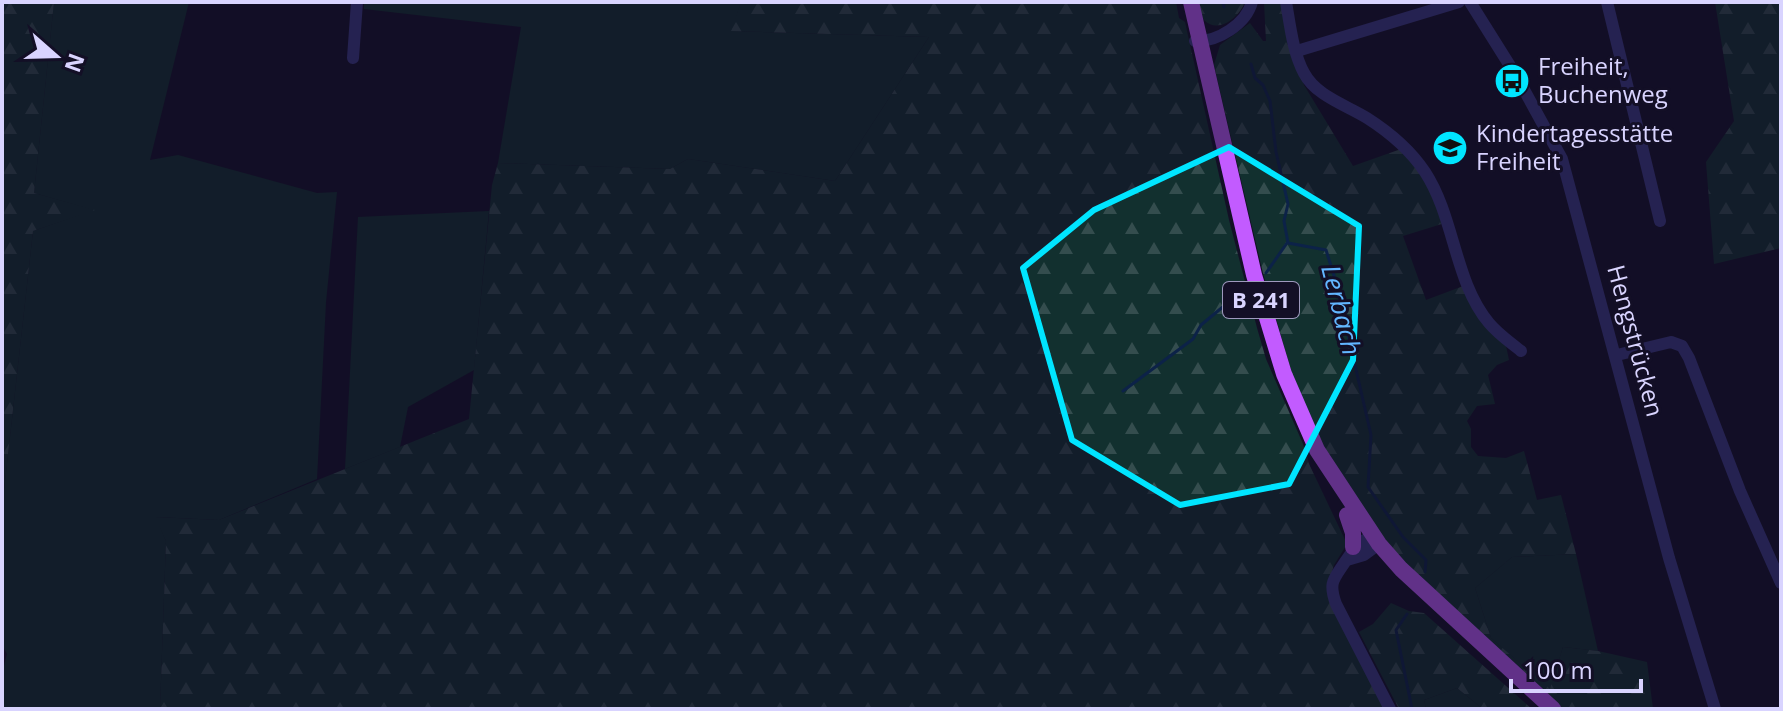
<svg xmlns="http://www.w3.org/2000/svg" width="1783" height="711" font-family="'Open Sans',sans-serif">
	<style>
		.grass { fill: #12302f }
		.forest { fill: url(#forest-firs) }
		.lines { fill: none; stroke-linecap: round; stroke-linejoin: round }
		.stream { stroke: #0c2248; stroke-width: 3 }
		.minor { stroke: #3d3a85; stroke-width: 12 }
		.major { stroke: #c25bff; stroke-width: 16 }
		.marked { fill: none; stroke: #00e5ff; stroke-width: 6; stroke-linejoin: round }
		.labels { text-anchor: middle; stroke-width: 6; stroke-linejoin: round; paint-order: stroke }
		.shield { fill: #130f26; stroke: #9e99be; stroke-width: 2 }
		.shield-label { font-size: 22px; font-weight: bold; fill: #d9d4ff }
		.poi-label { font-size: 24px; fill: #d9d4ff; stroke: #130f26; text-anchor: start }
		.street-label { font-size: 24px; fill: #d9d4ff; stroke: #130f26 }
		.water-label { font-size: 26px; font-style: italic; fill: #62b6ff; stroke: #130f26 }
	</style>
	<defs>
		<pattern id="forest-firs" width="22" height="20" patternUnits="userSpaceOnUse" patternTransform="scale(2)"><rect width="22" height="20" fill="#12302f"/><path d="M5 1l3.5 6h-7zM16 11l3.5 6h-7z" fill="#344d4e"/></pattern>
	</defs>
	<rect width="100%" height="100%" fill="#130f26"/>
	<path class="grass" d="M54,2H189L150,160L178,155L317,193L337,192L326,302L317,479L219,520L156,517L166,541L160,709H2V673L7,654L2,645V508L33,231L93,210L34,193Z
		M364,2H741L732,31L929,37L835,181L688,159L670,169L498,163L521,27L364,9Z
		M489,211L474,370L408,407L400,447L345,469L358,217Z
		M1576,554L1598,651L1563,647L1550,690L1491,638L1475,588L1512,557Z
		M1457,688L1483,709H1426L1424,700Z"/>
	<path class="forest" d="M3,2H54L34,193L95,210L33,231L2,508Z
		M741,2H1176L1179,18L1185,22L1229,220L1257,328L1266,359L1303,444L1310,466L1347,544L1334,565L1329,582L1386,709H160L166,541L155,517L219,520L469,419L492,185L498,163L670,169L688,159L835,181L929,37L731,31Z
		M1196,2H1245C1240,16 1219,35 1204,20C1199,16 1198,8 1196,2Z
		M1264,2H1282L1294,54L1304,85L1353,166L1401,149L1419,168L1445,223L1403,236L1426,300L1466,285L1506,346L1509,360L1497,365L1488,375L1495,404L1477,406L1467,421L1471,429V447L1478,456L1506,458L1524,451L1537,500L1561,495L1576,554L1512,557L1475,588L1491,638L1550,689L1563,647L1598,651L1647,662L1653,709H1561L1405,565L1345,488L1301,405L1263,273L1214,65L1220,45L1250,23L1263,41H1266Z
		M1715,2H1781V248L1714,264L1706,162L1734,121Z
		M1391,603L1409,611L1424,613L1532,709H1483L1457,688L1424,700L1426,709H1399L1359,632L1373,624Z"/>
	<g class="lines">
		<path class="stream" d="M1223,2L1224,7
			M1251,64L1255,78L1263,85L1270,101L1276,152L1288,204L1284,221L1288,243L1326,250L1336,282L1371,435L1368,487L1403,537L1426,560L1425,572
			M1266,273L1287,243
			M1123,391L1193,339L1201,325L1242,291
			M1407,614L1396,630L1412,709"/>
		<path class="minor" d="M1286,2C1290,25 1293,53 1304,73C1316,96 1346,105 1367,118C1389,132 1411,151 1425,172C1455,218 1454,281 1489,323C1498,334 1510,342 1521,351
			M1470,2L1517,77L1562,159L1669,558L1715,709
			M1607,2L1660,221
			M1195,41C1218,42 1246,24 1252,2
			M1297,51L1459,2
			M353,58L357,2
			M1617,355L1671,342L1682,346L1689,358L1740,491L1781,583
			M1373,535C1354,546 1357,545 1345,562C1334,579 1328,582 1336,604L1390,709
			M1347,560L1364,555L1379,544"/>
		<path class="major" d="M1191,2L1254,275L1284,374L1317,450L1379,544L1401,569L1553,709
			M1347,515L1353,533V547"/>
	</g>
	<path d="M0 0H1783V711H0ZM1229,147L1359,226L1353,360L1289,484L1180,505L1072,440L1023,268L1094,210Z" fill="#130f26" fill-opacity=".55" fill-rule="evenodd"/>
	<path class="marked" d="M1229,147L1359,226L1353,360L1289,484L1180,505L1072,440L1023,268L1094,210Z"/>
	<defs>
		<symbol id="bus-disc" viewBox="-11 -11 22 22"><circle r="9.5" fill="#00e5ff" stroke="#130f26"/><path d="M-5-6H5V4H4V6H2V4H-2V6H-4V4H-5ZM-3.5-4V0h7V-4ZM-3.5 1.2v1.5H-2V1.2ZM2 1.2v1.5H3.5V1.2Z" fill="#111"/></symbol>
		<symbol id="school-disc" viewBox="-11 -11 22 22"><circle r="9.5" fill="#00e5ff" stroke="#130f26"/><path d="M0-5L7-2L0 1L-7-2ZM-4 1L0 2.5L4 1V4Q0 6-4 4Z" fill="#111"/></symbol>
	</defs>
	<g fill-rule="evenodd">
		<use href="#bus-disc" x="1492" y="61" width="40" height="40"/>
		<use href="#school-disc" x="1430" y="128" width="40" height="40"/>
	</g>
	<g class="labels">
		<rect class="shield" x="1223" y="282" width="76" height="36" rx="6"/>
		<g class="shield-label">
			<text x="1261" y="308">B 241</text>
		</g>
		<g class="poi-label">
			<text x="1538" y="75">Freiheit,<tspan x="1538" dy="28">Buchenweg</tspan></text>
			<text x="1476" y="142">Kindertagesstätte<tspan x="1476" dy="28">Freiheit</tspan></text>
		</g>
		<g class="street-label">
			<text transform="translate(1635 341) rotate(75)" y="8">Hengstrücken</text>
		</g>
		<g class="water-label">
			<text transform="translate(1341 310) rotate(76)" y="9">Lerbach</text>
		</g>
	</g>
	<rect width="1783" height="711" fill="none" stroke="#d9d4ff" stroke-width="8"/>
	<g transform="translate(56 56) rotate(110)" stroke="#130f26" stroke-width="6" paint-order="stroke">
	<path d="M0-6L14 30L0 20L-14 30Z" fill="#d9d4ff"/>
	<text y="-12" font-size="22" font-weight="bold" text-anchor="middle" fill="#d9d4ff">N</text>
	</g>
	<path d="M1511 679v12h130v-12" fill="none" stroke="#d9d4ff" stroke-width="4"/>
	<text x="1523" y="679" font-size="24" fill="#d9d4ff" stroke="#130f26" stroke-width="6" paint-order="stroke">100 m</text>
</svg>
